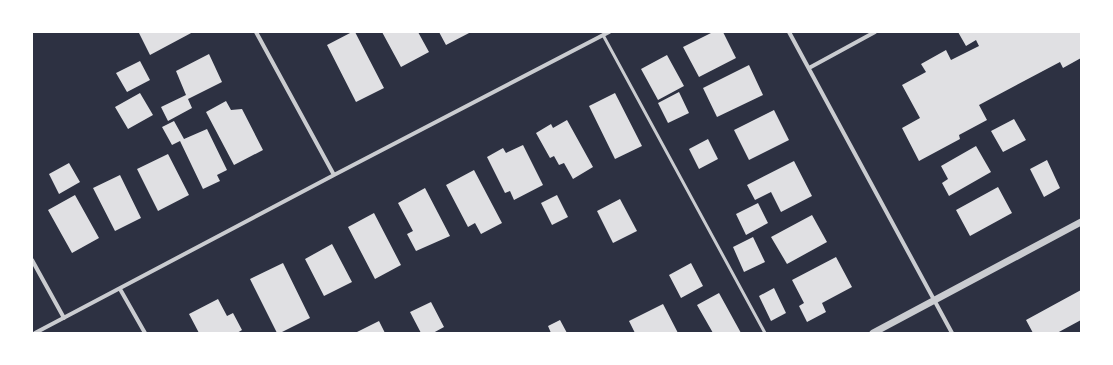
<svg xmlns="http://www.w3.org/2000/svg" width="1113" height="365" font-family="Raleway,sans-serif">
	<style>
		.building { fill: #e0e0e3 }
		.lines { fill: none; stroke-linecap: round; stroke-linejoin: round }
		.service { stroke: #caccd0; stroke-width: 3 }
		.minor { stroke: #caccd0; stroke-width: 4 }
		.tertiary { stroke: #caccd0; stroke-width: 7 }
	</style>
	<rect width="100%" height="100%" fill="#2d3142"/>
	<path class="building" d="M141,32H193L150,55L139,33Z
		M352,32H355L384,88L356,102L327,45Z
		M382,32H418L429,52L401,67Z
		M439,32H471L446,45Z
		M713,32H723L736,58L699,77L683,47Z
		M958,32H1081V58L1063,68L1060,62L979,105L987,120L959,135L960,139L919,161L902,128L920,118L902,85L926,72L921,64L946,50L951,60L979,46L976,40L966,46Z
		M209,54L222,82L188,99L192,108L168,121L161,107L186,95L176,71Z
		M667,55L684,86L658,100L641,69Z
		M140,61L150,80L127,92L116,73Z
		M749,65L763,95L717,117L703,88Z
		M679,92L689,113L668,123L658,103Z
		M140,93L153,115L128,129L115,107Z
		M615,93L642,146L615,159L589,106Z
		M226,101L231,110L242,109L263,150L234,165L206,112Z
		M774,110L789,140L749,160L734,130Z
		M1014,119L1026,140L1003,152L991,131Z
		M567,120L593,167L573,179L564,163L559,165L554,156L550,158L536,133L551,124L553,128Z
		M174,121L184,139L207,129L227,170L217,175L220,181L203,189L180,141L172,145L162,127Z
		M708,139L718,159L699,169L689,149Z
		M523,145L543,185L514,200L510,191L505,193L487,157L503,148L506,153Z
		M976,146L991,172L949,196L942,183L948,179L941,166Z
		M168,154L189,195L158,211L137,169Z
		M1047,160L1060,188L1044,197L1030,169Z
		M794,161L812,196L781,212L771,192L755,200L747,185Z
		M69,163L80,182L59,194L49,174Z
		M474,170L502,223L481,234L475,223L468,227L446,185Z
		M120,175L141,218L115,231L93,188Z
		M998,187L1012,213L970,236L956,210Z
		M425,188L450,236L416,251L407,234L413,231L398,203Z
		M75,195L99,238L72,253L48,210Z
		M557,195L568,217L552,225L541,203Z
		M620,199L637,231L613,243L597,211Z
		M758,203L768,223L746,235L736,214Z
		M374,213L401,265L375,279L348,227Z
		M812,215L827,242L787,264L771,237Z
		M753,237L765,262L744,272L733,247Z
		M332,244L352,282L324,296L305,259Z
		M836,257L852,287L822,303L826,312L807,322L799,306L804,303L792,280Z
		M283,263L310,318L280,333H277L250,279Z
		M691,263L703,286L681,298L669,275Z
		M774,288L786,313L771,321L759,296Z
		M1081,290V320L1057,333H1033L1026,320Z
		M719,293L741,333H713L697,305Z
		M218,299L227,316L233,313L242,330L237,333H199L189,314Z
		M431,302L444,327L433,333H421L410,312Z
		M663,304L678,333H635L629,321Z
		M560,320L567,333H551L548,326Z
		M379,321L385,333H355Z"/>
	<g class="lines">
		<path class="service" d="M603,35L765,333"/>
		<path class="minor" d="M256,32L334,175
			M789,32L952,333
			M809,68L875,32
			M32,260L64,318
			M120,289L145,333
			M35,333L334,175L609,32"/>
		<path class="tertiary" d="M873,333L1081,222"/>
	</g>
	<rect width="1113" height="365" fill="none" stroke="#ffffff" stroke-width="66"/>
</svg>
